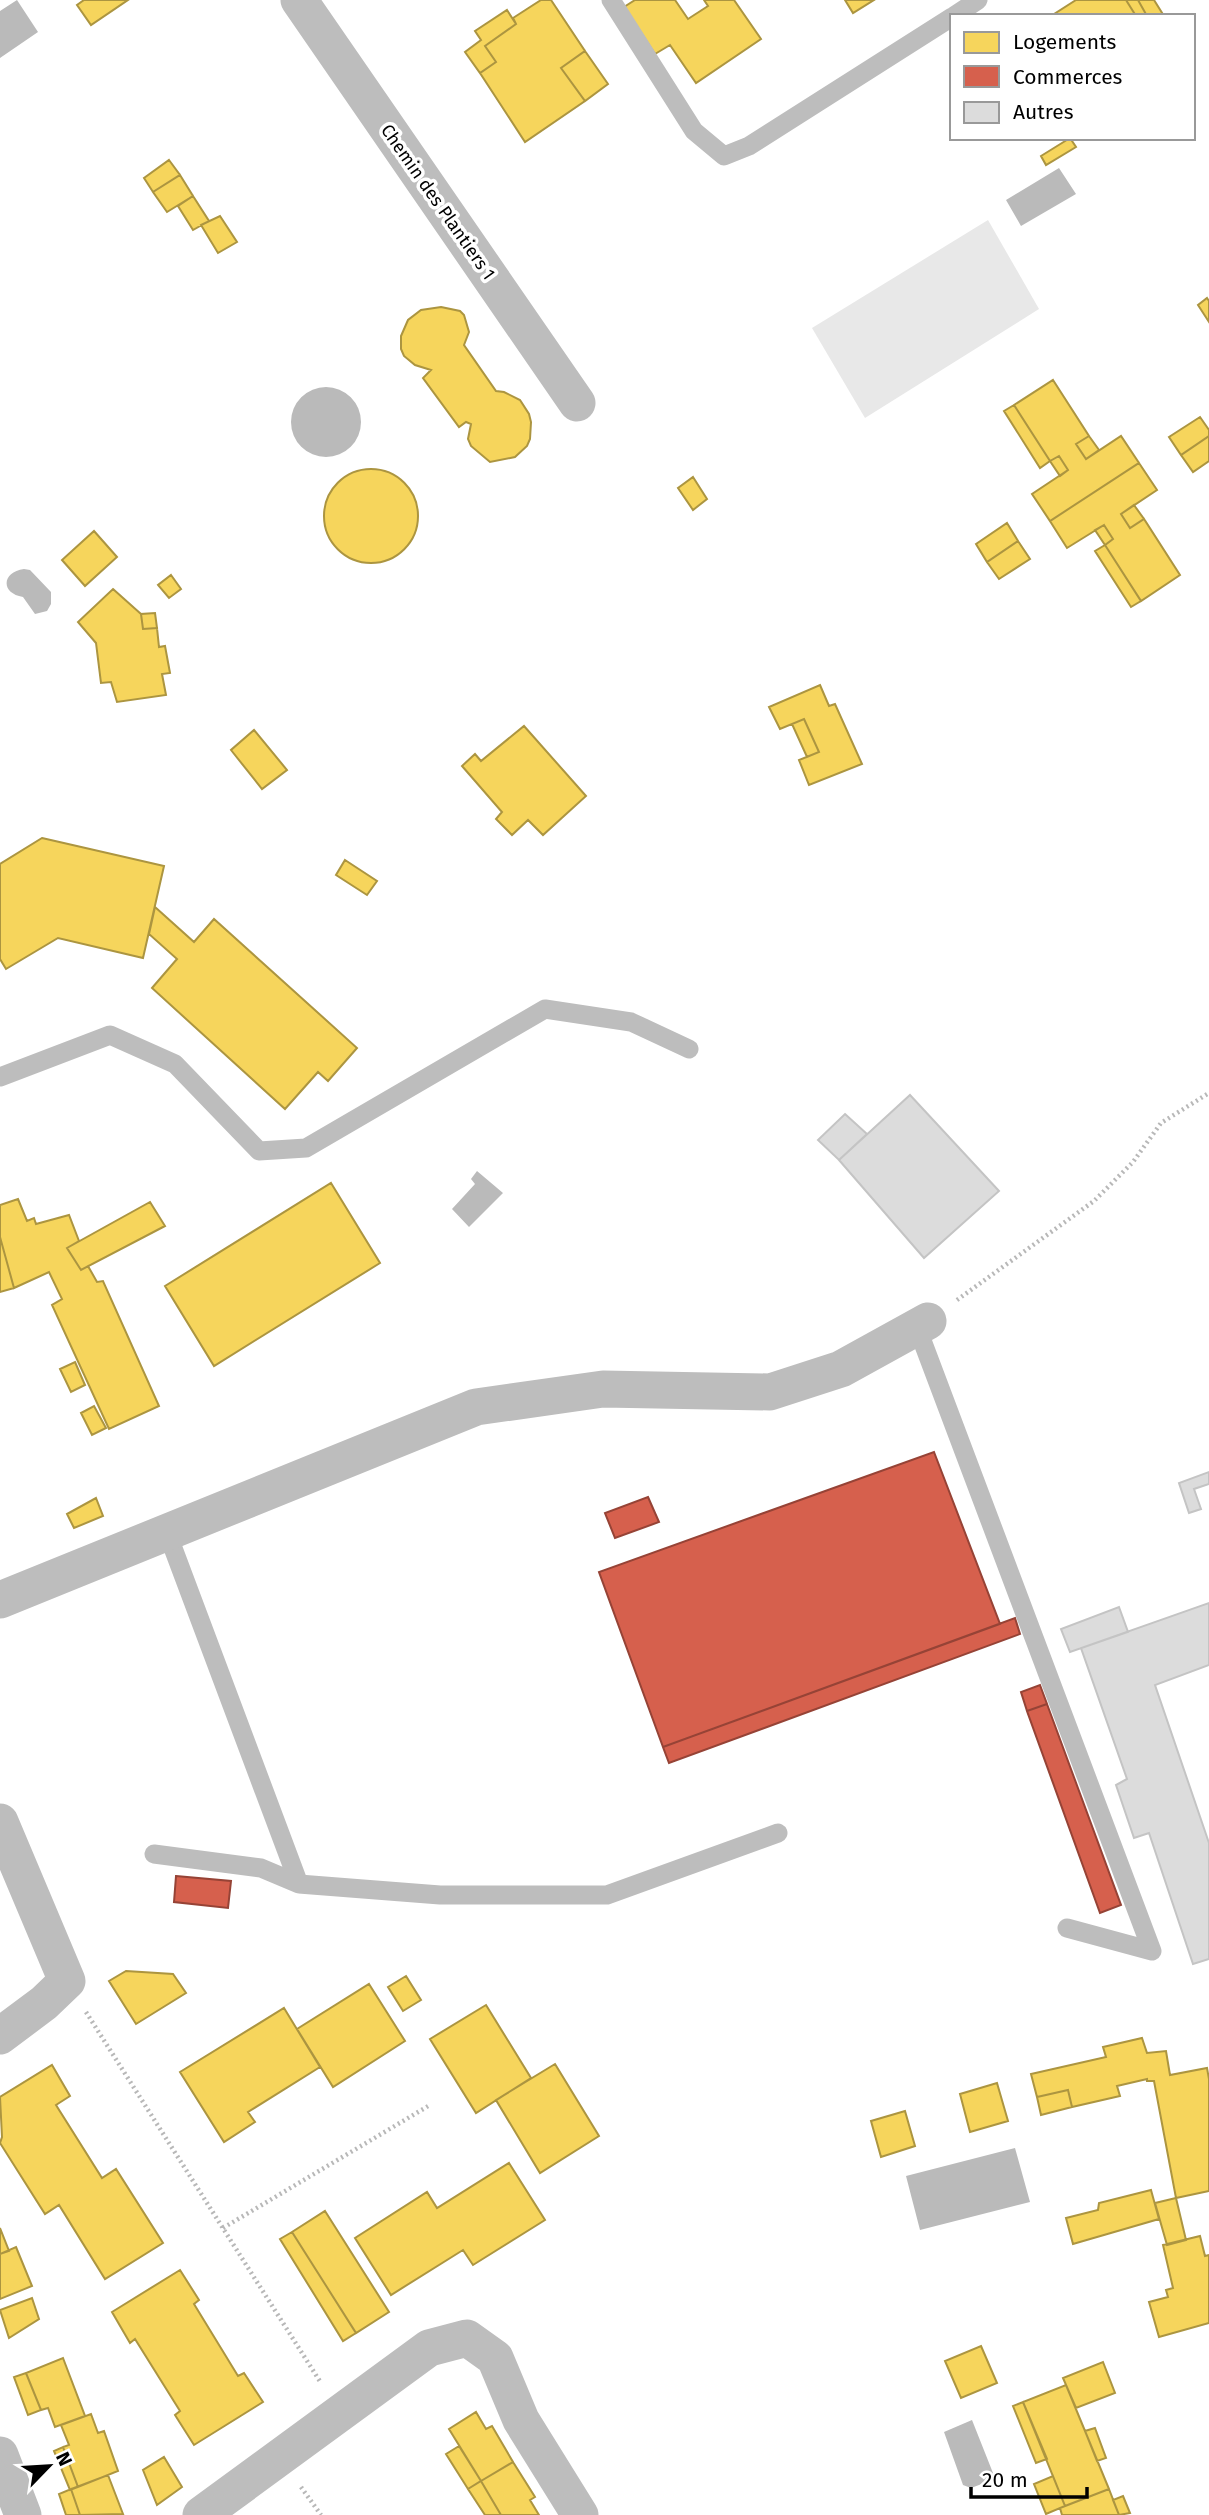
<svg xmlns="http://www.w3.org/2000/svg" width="1209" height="2515" font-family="'Fira Sans',sans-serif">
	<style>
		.green { fill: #e8e8e8 }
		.water { fill: #bababa }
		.homes { fill: #f6d55c; stroke: #ac9540; stroke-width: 2 }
		.shops { fill: #d6604d; stroke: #964336; stroke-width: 2 }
		.building { fill: #dcdcdc; stroke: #c4c4c4; stroke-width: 2 }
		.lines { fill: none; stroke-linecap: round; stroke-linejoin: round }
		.path { stroke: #b8b8b8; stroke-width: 4.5; stroke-dasharray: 2 3.5; stroke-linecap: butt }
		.lane { stroke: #bdbdbd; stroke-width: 19 }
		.street { stroke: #bdbdbd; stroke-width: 37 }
		.labels { text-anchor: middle; stroke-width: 7; stroke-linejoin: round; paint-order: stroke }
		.street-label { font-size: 18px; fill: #000; stroke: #fff }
	</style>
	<rect width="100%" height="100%" fill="#fff"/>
	<path class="green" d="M988,220L1039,309L865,418L812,328Z"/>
	<path class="water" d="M17,0L38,32L0,58V11Z
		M1059,168L1076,194L1021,226L1006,200Z
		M291 422a35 35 0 1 1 70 0a35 35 0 1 1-70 0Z
		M24,569L30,570L51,592V604L47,611L35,614L23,597C0,593 2,572 24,569Z
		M477,1171L503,1193L469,1227L452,1209L475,1184L471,1179Z
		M1015,2148L1030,2202L920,2230L906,2176Z
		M972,2420L993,2473L987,2482L971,2488L963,2485L944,2432Z"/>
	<path class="homes" d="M84,0H128L91,25L77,5Z
		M541,0H551L585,51L561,68L585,101L525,142L480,73L496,62L485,46L516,24L513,18Z
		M635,0H675L688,19L708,6L704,0H734L761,39L696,83L670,45L655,54L624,7Z
		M845,0H874L853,13Z
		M1076,0H1126L1136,16H1051Z
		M1126,0H1138L1147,16H1136Z
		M1138,0H1154L1164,16H1147Z
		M507,10L516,24L485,46L496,62L480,73L465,52L481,40L475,31Z
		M585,51L608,84L585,101L561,68Z
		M1070,138L1076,147L1046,165L1041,156Z
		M169,160L180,175L153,192L144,178Z
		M180,175L193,196L167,212L153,192Z
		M193,196L209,221L193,230L178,206Z
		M220,216L237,242L218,253L201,225Z
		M1207,298L1209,301V322L1198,305Z
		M441,307L460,311L464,315L469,332L464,345L496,391L504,392L520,400L529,414L531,422L530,439L527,446L515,457L490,462L471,446L468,439L471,424L466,422L459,427L423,378L431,370L415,365L404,356L401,349V336L408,320L421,310Z
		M1053,380L1089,436L1076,444L1086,459L1121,436L1139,463L1050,521L1032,494L1068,470L1059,456L1050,461L1014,405Z
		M1014,405L1050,461L1040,468L1004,411Z
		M1200,417L1209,430V436L1181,455L1169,437Z
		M1089,436L1099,450L1086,459L1076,444Z
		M1209,436V461L1193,472L1181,455Z
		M1059,456L1068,470L1060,476L1050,461Z
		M1139,463L1157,490L1121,514L1130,528L1144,519L1180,575L1141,601L1105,545L1113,539L1104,525L1067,548L1050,521Z
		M324 516a47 47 0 1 1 94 0a47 47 0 1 1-94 0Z
		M693,477L707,499L693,510L678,488Z
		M1134,505L1144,519L1130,528L1121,514Z
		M1007,523L1018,541L987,562L976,544Z
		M1104,525L1113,539L1105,545L1095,530Z
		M94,531L117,557L85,586L62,560Z
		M1018,541L1030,559L999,579L987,562Z
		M1105,545L1141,601L1131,607L1095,551Z
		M171,575L181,589L169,598L158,585Z
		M113,589L141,614L143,629L157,628L159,647L165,646L170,673L162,674L166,695L117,702L111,682L101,683L96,643L78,622Z
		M155,613L157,628L143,629L141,614Z
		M820,685L829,706L835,704L862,764L809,785L799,760L819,752L804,719L780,729L769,707Z
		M804,719L819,752L807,757L792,724Z
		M524,726L586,796L543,835L528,820L512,835L496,819L502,812L462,766L475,754L481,761Z
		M254,730L287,770L262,789L231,750Z
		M42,838L164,866L143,958L58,938L6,969L0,959V864Z
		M345,860L377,881L367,895L336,875Z
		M155,907L194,942L214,919L357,1048L328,1081L318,1072L285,1109L152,988L177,959L149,934Z
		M331,1183L380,1263L214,1366L165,1286Z
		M18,1199L27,1221L34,1218L36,1224L69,1215L79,1241L67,1248L81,1270L88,1266L97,1282L103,1281L159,1406L109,1429L52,1305L62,1299L49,1272L14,1288L0,1237V1205Z
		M150,1202L165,1226L81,1270L67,1248Z
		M0,1237L14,1288L0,1292Z
		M75,1362L85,1385L71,1392L60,1369Z
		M94,1406L106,1428L92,1435L81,1413Z
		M96,1498L103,1516L74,1528L67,1514Z
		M126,1971L173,1974L186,1993L136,2024L109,1981Z
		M406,1976L421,2000L403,2011L388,1987Z
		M369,1984L405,2041L333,2087L297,2029Z
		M486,2005L531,2078L476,2113L430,2039Z
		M284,2008L320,2067L248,2112L255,2122L224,2142L180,2072Z
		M1142,2038L1147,2053L1166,2051L1170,2075L1207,2068L1209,2079V2191L1176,2198L1154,2081H1147V2079L1117,2086L1120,2096L1072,2107L1068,2090L1037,2097L1031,2074L1106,2057L1103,2047Z
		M555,2064L599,2136L540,2173L496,2100Z
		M52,2065L70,2096L56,2105L102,2178L116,2169L163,2243L105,2279L59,2205L45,2214L0,2143L2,2137L0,2097Z
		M997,2083L1008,2121L970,2132L960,2094Z
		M1068,2090L1072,2107L1041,2115L1037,2097Z
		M905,2111L915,2146L881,2157L871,2121Z
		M509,2163L545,2220L473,2265L463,2250L391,2295L355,2238L427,2192L437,2208Z
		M1151,2190L1159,2219L1073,2244L1066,2218L1098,2210L1099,2203Z
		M1176,2198L1186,2240L1167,2245L1155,2203Z
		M325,2211L389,2312L356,2333L292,2232Z
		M0,2228L9,2251L0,2254Z
		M292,2232L356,2333L343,2341L280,2239Z
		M1200,2236L1205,2256L1209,2255V2323L1159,2337L1149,2302L1168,2297L1166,2290L1173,2288L1163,2245Z
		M16,2247L32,2286L0,2299V2254Z
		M180,2270L199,2300L194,2304L238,2376L244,2373L263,2402L194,2445L175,2415L180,2411L135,2339L130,2343L112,2312Z
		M32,2298L39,2319L9,2338L0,2310Z
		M981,2346L997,2383L961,2398L945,2361Z
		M63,2358L85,2416L55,2427L48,2408L41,2410L26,2373Z
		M1103,2362L1115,2393L1076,2408L1063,2378Z
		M26,2373L41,2410L28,2415L14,2377Z
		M1066,2385L1109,2489L1065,2506L1023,2402Z
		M1023,2402L1047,2459L1036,2463L1013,2406Z
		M476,2412L486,2429L492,2426L513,2462L481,2481L449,2429Z
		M91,2414L98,2433L104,2431L118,2471L78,2487L63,2447L69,2445L61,2425Z
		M1095,2428L1106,2458L1097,2461L1085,2431Z
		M459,2446L481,2481L468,2489L446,2454Z
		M63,2447L78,2487L70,2490L54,2451Z
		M164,2457L182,2487L157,2505L143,2470Z
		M513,2462L535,2497L530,2500L539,2515H501L481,2481Z
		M108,2475L123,2514L80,2515L71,2489Z
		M1053,2476L1065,2506L1046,2514L1034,2484Z
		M481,2481L501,2515H485L468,2489Z
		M71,2489L80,2515H66L59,2494Z
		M1109,2489L1119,2515H1062L1060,2508Z
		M1123,2496L1130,2513L1119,2515L1113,2500Z"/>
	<path class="shops" d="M934,1452L1000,1624L663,1747L599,1572Z
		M648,1497L659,1522L615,1538L605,1513Z
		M1015,1618L1020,1634L669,1763L663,1747Z
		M1040,1685L1047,1704L1027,1711L1021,1692Z
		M1047,1704L1121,1905L1100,1913L1027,1711Z
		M176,1876L231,1881L228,1908L174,1902Z"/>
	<path class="building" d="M910,1095L999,1191L924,1258L839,1160Z
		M845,1114L867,1134L839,1160L818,1140Z
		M1209,1472V1484L1194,1489L1201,1509L1189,1513L1179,1483Z
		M1209,1603V1665L1155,1685L1209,1843V1959L1193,1964L1149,1833L1134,1838L1116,1785L1127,1779L1081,1648Z
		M1119,1607L1128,1632L1070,1652L1061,1629Z"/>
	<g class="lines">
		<path class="path" d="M957,1300L1094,1201L1133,1162L1161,1123L1209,1093
			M86,2012L321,2383
			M223,2228L430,2105
			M301,2487L321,2515"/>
		<path class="lane" d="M611,0L694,131L724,156L749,146L952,17
			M954,16L978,0
			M0,1077L110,1035L175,1064L259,1151L306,1148L545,1009L631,1022L689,1049
			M917,1327L1152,1951L1067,1928
			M167,1532L299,1884L440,1895H607L778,1833
			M154,1854L261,1868L299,1884"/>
		<path class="street" d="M299,0L577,403
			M0,1600L476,1407L603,1389L770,1392L841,1369L928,1321
			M0,1822L67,1981L44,2003L0,2036
			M0,2455L23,2515
			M201,2515L429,2348L467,2338L495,2358L521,2420L580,2515"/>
	</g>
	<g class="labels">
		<g class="street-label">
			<text transform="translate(438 202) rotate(55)" y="6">Chemin des Plantiers 1</text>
		</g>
	</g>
	<rect x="950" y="14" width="245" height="126" fill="#ffffff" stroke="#999999" stroke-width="2"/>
	<rect x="964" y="32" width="35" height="21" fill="#f6d55c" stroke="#999999" stroke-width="2"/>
	<text x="1013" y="49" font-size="21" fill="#000000">Logements</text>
	<rect x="964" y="66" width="35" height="21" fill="#d6604d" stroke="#999999" stroke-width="2"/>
	<text x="1013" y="84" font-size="21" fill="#000000">Commerces</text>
	<rect x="964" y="102" width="35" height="21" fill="#dcdcdc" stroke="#999999" stroke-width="2"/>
	<text x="1013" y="119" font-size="21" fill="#000000">Autres</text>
	<g transform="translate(49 2466) rotate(65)" stroke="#ffffff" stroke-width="5" paint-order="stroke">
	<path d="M0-5L12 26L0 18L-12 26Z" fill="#000000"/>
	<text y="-10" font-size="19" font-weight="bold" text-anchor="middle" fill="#000000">N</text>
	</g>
	<path d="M971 2487v10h116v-10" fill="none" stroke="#000000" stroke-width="3.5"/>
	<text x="982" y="2487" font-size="21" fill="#000000" stroke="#ffffff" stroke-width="5" paint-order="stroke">20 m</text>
</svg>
